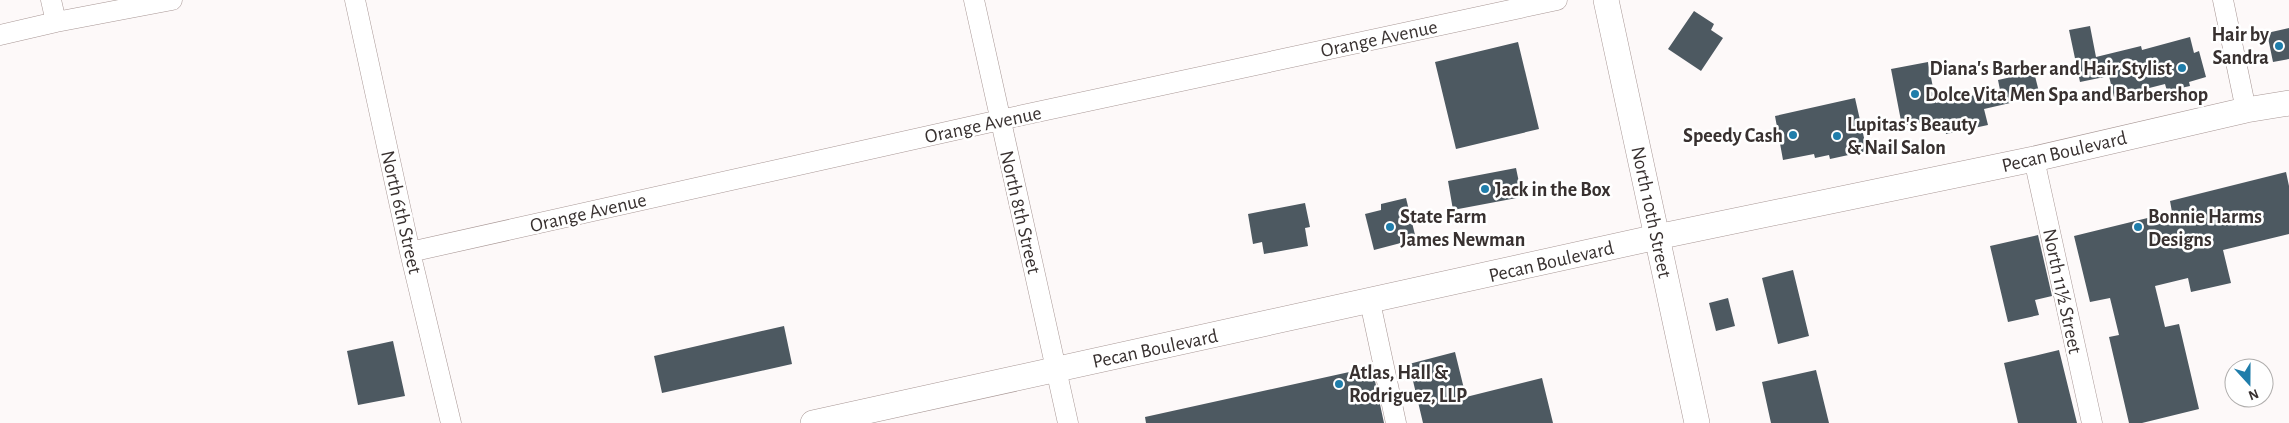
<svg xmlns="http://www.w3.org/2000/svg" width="2289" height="423" font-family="'Alegreya Sans',sans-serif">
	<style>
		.building { fill: #4d5961 }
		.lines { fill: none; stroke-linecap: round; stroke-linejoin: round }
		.minor-casing { stroke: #a89795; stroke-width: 21 }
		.major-casing { stroke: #a89795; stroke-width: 26 }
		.minor { stroke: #fff; stroke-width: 20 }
		.major { stroke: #fff; stroke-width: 25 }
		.poi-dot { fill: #1f7daa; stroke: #fff; stroke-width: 2 }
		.labels { text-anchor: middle; stroke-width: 5; stroke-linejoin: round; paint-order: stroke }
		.poi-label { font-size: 20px; font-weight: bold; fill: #383130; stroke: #fff; text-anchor: start }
		.street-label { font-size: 20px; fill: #383130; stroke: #fff }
	</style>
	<rect width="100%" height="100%" fill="#fdf9f9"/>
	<path class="building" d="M1694,11L1714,24L1711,30L1723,38L1701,71L1668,49Z
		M2090,26L2096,57L2141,46L2142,50L2190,37L2194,53L2199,51L2206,77L2189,82L2190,86L2167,91L2165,84L2114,97L2109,76L2080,82L2069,30Z
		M2289,28V59L2273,62L2267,33Z
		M1518,42L1539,129L1456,149L1435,62Z
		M1928,62L1936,103L2000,90L1998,80L2034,72L2040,96L1984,109L1988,125L1946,134L1943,118L1902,126L1891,69Z
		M1855,98L1867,151L1830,159L1829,155L1815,158L1814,154L1783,160L1775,116Z
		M1516,168L1522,197L1453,210L1448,181Z
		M2286,172L2289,186V234L2223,250L2231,283L2191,292L2188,278L2155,286L2165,327L2179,324L2199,409L2142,423H2129L2109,337L2119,335L2110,298L2090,302L2074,236L2172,212L2170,201Z
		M1406,198L1416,239L1374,250L1365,214L1381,210V204Z
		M1305,203L1310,227L1305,228L1308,246L1264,254L1262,242L1253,244L1248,214Z
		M2038,235L2052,296L2035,300L2039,315L2008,322L1990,246Z
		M1793,270L1809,336L1778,344L1762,278Z
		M1728,298L1735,326L1716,331L1709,303Z
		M784,326L792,364L662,393L654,356Z
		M393,341L405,396L358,405L347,351Z
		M2059,350L2077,423H2018L2004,363Z
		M1455,352L1466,397L1542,378L1553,423H1423L1409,364Z
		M1372,367L1384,423H1146L1145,417Z
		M1816,370L1829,423H1771L1762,382Z"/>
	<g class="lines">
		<defs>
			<path id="minor" d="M51,0L56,22
				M355,0L410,252L451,423
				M974,0L1068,423
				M2223,0L2246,110
				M0,35L56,22L172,0
				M2034,159L2092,423
				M410,252L1000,120L1557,0
				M1370,302L1396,423"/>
			<path id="major" d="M1606,0L1697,423
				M813,423L1657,237L2034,159L2246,110L2289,103"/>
		</defs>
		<use href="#minor" class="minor-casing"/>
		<use href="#major" class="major-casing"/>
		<use href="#minor" class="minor"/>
		<use href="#major" class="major"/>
	</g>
	<g class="poi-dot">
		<circle cx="2279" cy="46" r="5"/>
		<circle cx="2182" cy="68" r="5"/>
		<circle cx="1915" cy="94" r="5"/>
		<circle cx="1793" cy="135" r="5"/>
		<circle cx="1837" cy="136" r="5"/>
		<circle cx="1485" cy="189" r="5"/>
		<circle cx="1390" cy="227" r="5"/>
		<circle cx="2138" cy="227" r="5"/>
		<circle cx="1339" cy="384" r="5"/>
	</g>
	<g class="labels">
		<g class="poi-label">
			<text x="2269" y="41" text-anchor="end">Hair by<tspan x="2269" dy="23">Sandra</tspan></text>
			<text x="2172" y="75" text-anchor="end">Diana's Barber and Hair Stylist</text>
			<text x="1925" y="101">Dolce Vita Men Spa and Barbershop</text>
			<text x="1847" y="131">Lupitas's Beauty<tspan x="1847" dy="23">&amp; Nail Salon</tspan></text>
			<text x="1783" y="142" text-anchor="end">Speedy Cash</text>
			<text x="1495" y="196">Jack in the Box</text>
			<text x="1400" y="223">State Farm<tspan x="1400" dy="23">James Newman</tspan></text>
			<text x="2148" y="223">Bonnie Harms<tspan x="2148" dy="23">Designs</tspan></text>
			<text x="1349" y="379">Atlas, Hall &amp;<tspan x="1349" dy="23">Rodriguez, LLP</tspan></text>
		</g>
		<g class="street-label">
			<text transform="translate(1379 38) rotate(-12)" y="7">Orange Avenue</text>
			<text transform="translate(983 124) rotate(-12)" y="7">Orange Avenue</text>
			<text transform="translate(2064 151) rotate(-13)" y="7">Pecan Boulevard</text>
			<text transform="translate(402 212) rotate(77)" y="7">North 6th Street</text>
			<text transform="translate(588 212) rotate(-13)" y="7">Orange Avenue</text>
			<text transform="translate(1021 212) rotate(77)" y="7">North 8th Street</text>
			<text transform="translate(1652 212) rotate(78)" y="7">North 10th Street</text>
			<text transform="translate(1551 261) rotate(-13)" y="7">Pecan Boulevard</text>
			<text transform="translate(2063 291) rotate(78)" y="7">North 11½ Street</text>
			<text transform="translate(1155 348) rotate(-12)" y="7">Pecan Boulevard</text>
		</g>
	</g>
	<g transform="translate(2249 383) rotate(159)"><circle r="24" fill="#ffffff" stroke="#afadac"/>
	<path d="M0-4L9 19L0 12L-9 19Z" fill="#1f7daa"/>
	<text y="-8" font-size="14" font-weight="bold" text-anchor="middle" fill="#383130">N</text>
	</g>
</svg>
